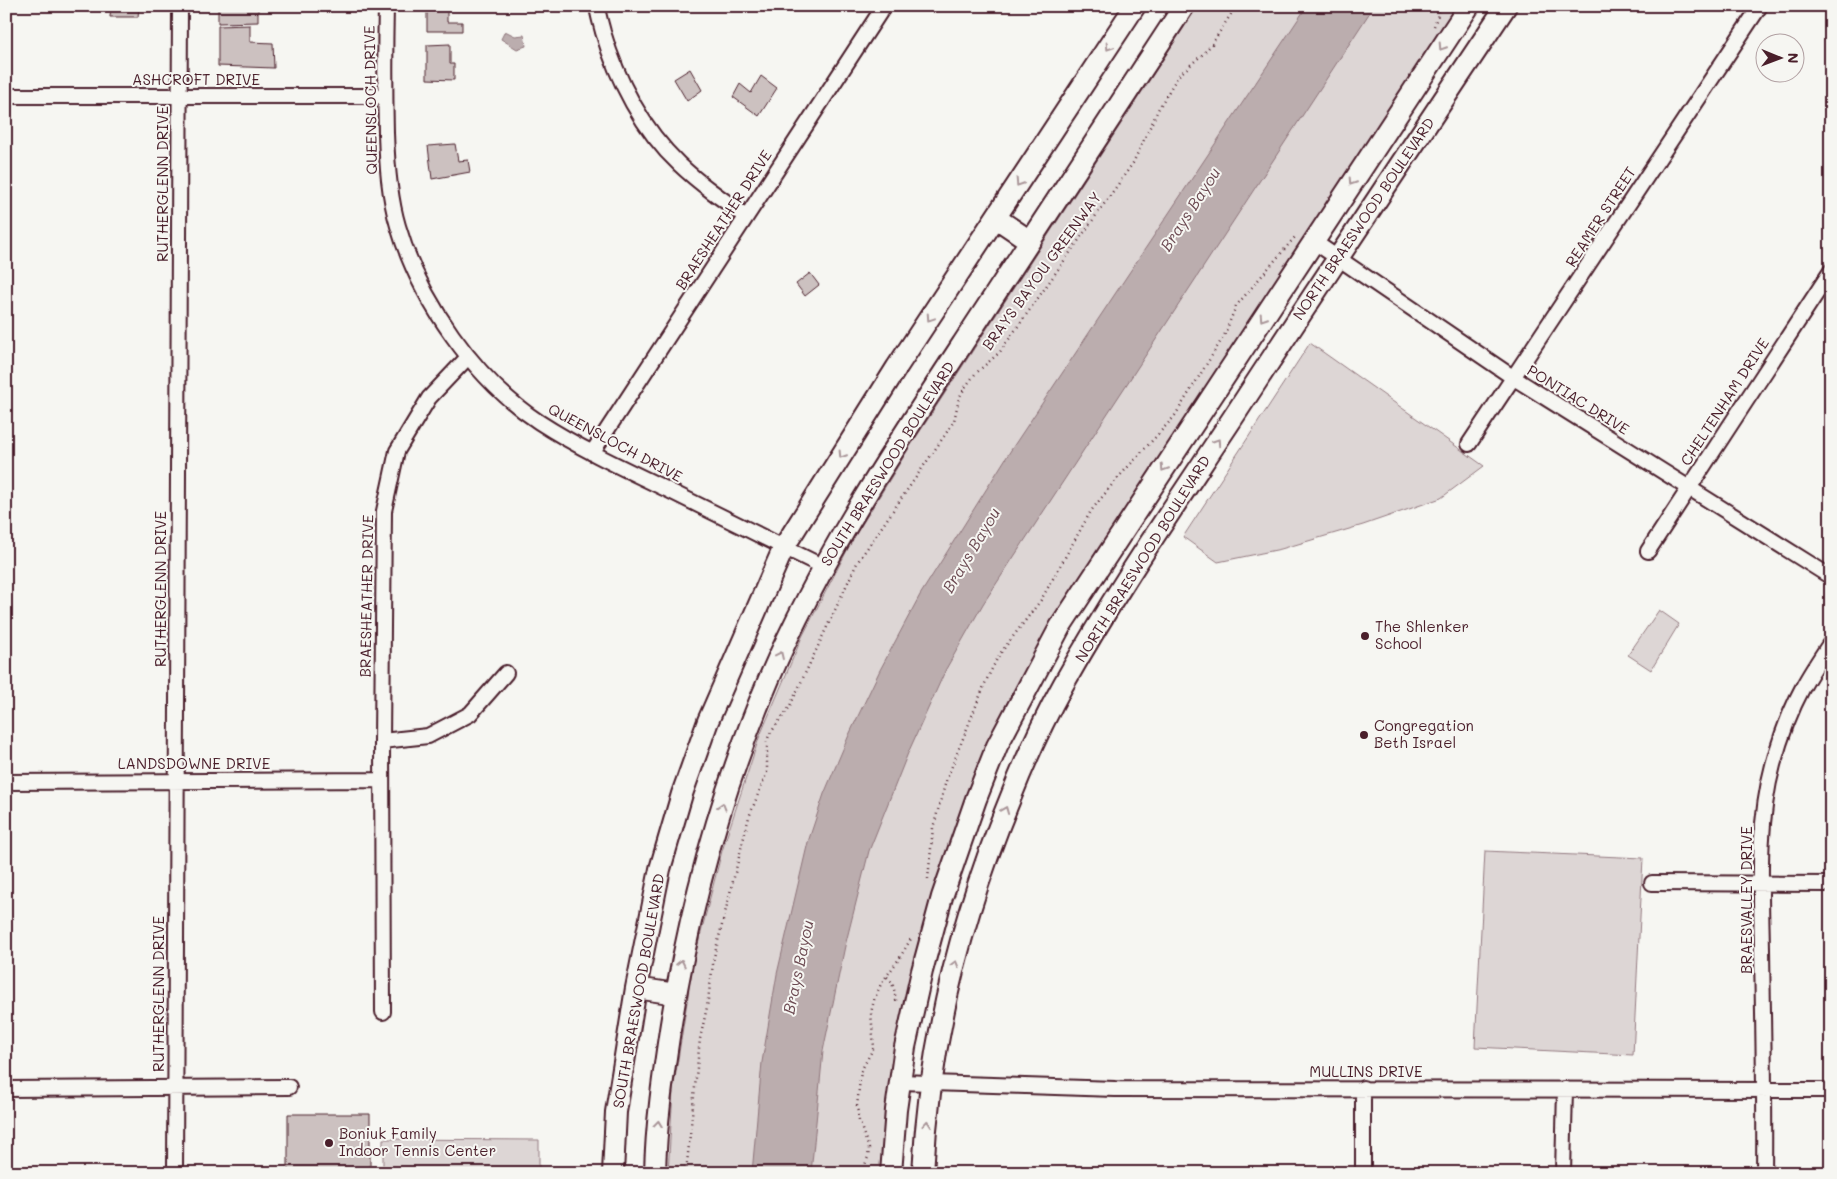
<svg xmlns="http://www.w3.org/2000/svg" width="1837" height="1179" font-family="Mali,sans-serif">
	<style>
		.green { fill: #ddd6d5; stroke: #947a80 }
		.water { fill: #bbadae; stroke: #8e747a }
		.building { fill: #ccc1c0; stroke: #4a1f2b }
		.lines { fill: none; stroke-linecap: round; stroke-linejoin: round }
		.minor-casing { stroke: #4a1f2b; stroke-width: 18 }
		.secondary-casing { stroke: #4a1f2b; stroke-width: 24 }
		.path { stroke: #4a1f2b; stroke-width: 2.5; stroke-dasharray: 1 4; stroke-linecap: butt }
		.minor { stroke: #f6f6f2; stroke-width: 14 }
		.secondary { stroke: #f6f6f2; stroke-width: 20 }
		.oneway { stroke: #a99598 }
		.poi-dot { fill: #4a1f2b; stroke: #f6f6f2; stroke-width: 2 }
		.labels { text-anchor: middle; stroke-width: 4; stroke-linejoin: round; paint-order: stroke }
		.street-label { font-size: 15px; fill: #4a1f2b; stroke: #f6f6f2 }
		.poi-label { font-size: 15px; fill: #4a1f2b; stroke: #f6f6f2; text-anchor: start }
		.water-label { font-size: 16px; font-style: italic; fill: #6c4a52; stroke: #f6f6f2 }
	</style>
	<rect width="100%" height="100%" fill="#f6f6f2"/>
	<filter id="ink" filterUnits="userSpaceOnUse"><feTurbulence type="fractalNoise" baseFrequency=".02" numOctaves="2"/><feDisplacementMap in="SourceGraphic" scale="10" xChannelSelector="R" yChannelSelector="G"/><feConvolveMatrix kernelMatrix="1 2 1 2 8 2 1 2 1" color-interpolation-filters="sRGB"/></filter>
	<g filter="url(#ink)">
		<path class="green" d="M1198,6H1459L978,770C938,865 908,964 893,1066C888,1101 887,1137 884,1173H668L673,1091L693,964L722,851L759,738L802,637L853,539L911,445Z
			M1310,343L1484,466L1441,498L1363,525L1281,549L1218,562L1183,537Z
			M1659,610L1679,624L1651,670L1628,655Z
			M1485,851L1643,858L1633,1055L1475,1047Z
			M383,1139L539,1140V1173H383Z"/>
		<path class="water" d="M1307,6H1374L983,604L946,669L908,753L869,851L845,946L823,1051L811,1173H752L762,1062L777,974L808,842L824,794L849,735L880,670L920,595L1011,450Z
			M505,31L515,36L524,35L526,46L517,49L501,39Z"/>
		<path class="building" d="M111,6H139L138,17H110Z
			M218,6H258V22L218,23Z
			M427,6H447V22H462V31H427Z
			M250,25V42L273,43L274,68L218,66V26Z
			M450,44V64H454V80L427,79V45Z
			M690,69L702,90L687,101L674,79Z
			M761,76L777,88L759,116L733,97L740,84L751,93Z
			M455,144L458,161L468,160L470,172L432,179L428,146Z
			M810,273L819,285L805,296L796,284Z
			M288,1114H370V1173H288Z"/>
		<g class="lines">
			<defs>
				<path id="minor" d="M386,6C385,48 385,90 386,133C387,164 389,196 398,226C419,299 475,380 539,422C579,448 624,469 668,490C720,516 772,541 824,567
					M597,6C598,15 601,24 603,32C617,80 643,130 679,164C700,184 723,200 746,216
					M6,96H385
					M1313,241L1514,378L1831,577
					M1469,444L1760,6
					M592,453L884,6
					M1648,551L1831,271
					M382,741L428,736L470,714L506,673
					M6,782L382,780
					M1652,883L1831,884
					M383,1012L382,741L384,511L397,451L429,398L468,357
					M900,1082L1115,1089L1831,1090
					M6,1089L289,1087
					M175,1173L180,6
					M1363,1173V1088
					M1563,1173L1565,1089
					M1764,1173C1765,1098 1763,1024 1762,949C1761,888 1757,824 1773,765C1780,739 1790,711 1803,687C1811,672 1821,657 1831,642"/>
				<path id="secondary" d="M996,218L1030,241
					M636,988L676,994
					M613,1173L616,1112L636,988L660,869L682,794L708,721L784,547L897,367L1135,6
					M655,1173C656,1125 663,1077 670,1030C689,910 721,791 769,679C822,556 896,445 969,334C1040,225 1112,116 1184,6
					M891,1173L896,1110L905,1047L922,971L942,897L976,799L997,746L1060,627L1469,6
					M923,1173C929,1043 960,920 1010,799C1025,761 1043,721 1063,685C1116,590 1178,501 1238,410C1326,275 1416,141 1506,6"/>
			</defs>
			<use href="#minor" class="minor-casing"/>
			<use href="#secondary" class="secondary-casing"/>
			<path class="path" d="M1434,26L1441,6
				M928,879L933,828L946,781L986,681L999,655L1041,600L1091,511L1115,481L1174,417L1224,336L1236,306L1295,237
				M887,977C895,983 894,994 897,1004
				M686,1173L700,1039L707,1007L714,957L749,817L767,772V742L769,735L789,708L857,563L945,435L954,421L959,398L966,386L975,374L1000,352L1133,163L1159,108L1178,76L1203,54L1212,44L1236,6
				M862,1173L868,1157L869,1149L859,1121L857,1106L861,1071L874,1047L871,1013L874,1000L881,984L899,959L912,937"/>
			<use href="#minor" class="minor"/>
			<use href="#secondary" class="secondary"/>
		</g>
		<defs><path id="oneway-chevron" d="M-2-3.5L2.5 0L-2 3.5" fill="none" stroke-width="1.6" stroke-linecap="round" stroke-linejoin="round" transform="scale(1.25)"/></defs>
		<g class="oneway">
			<use href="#oneway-chevron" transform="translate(1109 47) rotate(123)"/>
			<use href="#oneway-chevron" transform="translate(1442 47) rotate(123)"/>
			<use href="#oneway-chevron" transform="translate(1352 182) rotate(123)"/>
			<use href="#oneway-chevron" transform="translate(1019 183) rotate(123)"/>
			<use href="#oneway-chevron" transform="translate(930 318) rotate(124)"/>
			<use href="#oneway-chevron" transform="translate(1263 318) rotate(123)"/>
			<use href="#oneway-chevron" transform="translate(1217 442) rotate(-57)"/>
			<use href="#oneway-chevron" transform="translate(842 455) rotate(122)"/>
			<use href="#oneway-chevron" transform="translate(1164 468) rotate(123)"/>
			<use href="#oneway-chevron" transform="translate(780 655) rotate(-65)"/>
			<use href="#oneway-chevron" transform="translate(722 806) rotate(-73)"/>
			<use href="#oneway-chevron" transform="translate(1005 810) rotate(-68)"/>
			<use href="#oneway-chevron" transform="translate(681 963) rotate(-78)"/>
			<use href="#oneway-chevron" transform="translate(955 964) rotate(-75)"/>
			<use href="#oneway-chevron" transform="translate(658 1124) rotate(-84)"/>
			<use href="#oneway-chevron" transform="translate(927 1124) rotate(-85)"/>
		</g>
	</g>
	<g class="poi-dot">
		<circle cx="1365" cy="636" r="5"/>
		<circle cx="1364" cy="735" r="5"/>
		<circle cx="329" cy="1143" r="5"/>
	</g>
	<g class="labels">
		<g class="street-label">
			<text x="196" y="85">ASHCROFT DRIVE</text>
			<text transform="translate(371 100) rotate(-91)" y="5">QUEENSLOCH DRIVE</text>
			<text transform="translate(163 184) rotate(-90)" y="5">RUTHERGLENN DRIVE</text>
			<text transform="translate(1601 217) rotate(-57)" y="5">REAMER STREET</text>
			<text transform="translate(1364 219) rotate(-56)" y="5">NORTH BRAESWOOD BOULEVARD</text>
			<text transform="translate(724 220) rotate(-57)" y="5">BRAESHEATHER DRIVE</text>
			<text transform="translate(1042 271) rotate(-54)" y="5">BRAYS BAYOU GREENWAY</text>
			<text transform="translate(1578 400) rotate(32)" y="5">PONTIAC DRIVE</text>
			<text transform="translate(1725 402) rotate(-57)" y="5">CHELTENHAM DRIVE</text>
			<text transform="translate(615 443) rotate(28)" y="5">QUEENSLOCH DRIVE</text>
			<text transform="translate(888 464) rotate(-58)" y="5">SOUTH BRAESWOOD BOULEVARD</text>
			<text transform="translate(1143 559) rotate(-58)" y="5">NORTH BRAESWOOD BOULEVARD</text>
			<text transform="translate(161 589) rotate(-90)" y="5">RUTHERGLENN DRIVE</text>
			<text transform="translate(367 596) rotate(-89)" y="5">BRAESHEATHER DRIVE</text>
			<text x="194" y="769">LANDSDOWNE DRIVE</text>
			<text transform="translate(1747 900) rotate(-90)" y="5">BRAESVALLEY DRIVE</text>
			<text transform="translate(639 991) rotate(-80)" y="5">SOUTH BRAESWOOD BOULEVARD</text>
			<text transform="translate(159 994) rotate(-90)" y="5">RUTHERGLENN DRIVE</text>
			<text x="1366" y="1077">MULLINS DRIVE</text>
		</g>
		<g class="poi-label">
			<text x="1375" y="632">The Shlenker<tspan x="1375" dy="17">School</tspan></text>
			<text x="1374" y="731">Congregation<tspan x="1374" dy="17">Beth Israel</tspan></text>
			<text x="339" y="1139">Boniuk Family<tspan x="339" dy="17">Indoor Tennis Center</tspan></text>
		</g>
		<g class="water-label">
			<text transform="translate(1190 209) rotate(-57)" y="6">Brays Bayou</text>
			<text transform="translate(971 550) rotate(-59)" y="6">Brays Bayou</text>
			<text transform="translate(798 967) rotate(-78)" y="6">Brays Bayou</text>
		</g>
	</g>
	<rect width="1837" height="1179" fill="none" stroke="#f6f6f2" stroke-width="25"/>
	<rect x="12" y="12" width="1812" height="1154" fill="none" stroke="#4a1f2b" stroke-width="2" filter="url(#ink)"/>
	<g transform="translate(1780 58) rotate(91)"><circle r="24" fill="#f6f6f2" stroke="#b1a0a2"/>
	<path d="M0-4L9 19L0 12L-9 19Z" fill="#4a1f2b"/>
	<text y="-8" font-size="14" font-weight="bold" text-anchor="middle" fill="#4a1f2b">N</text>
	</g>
</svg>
